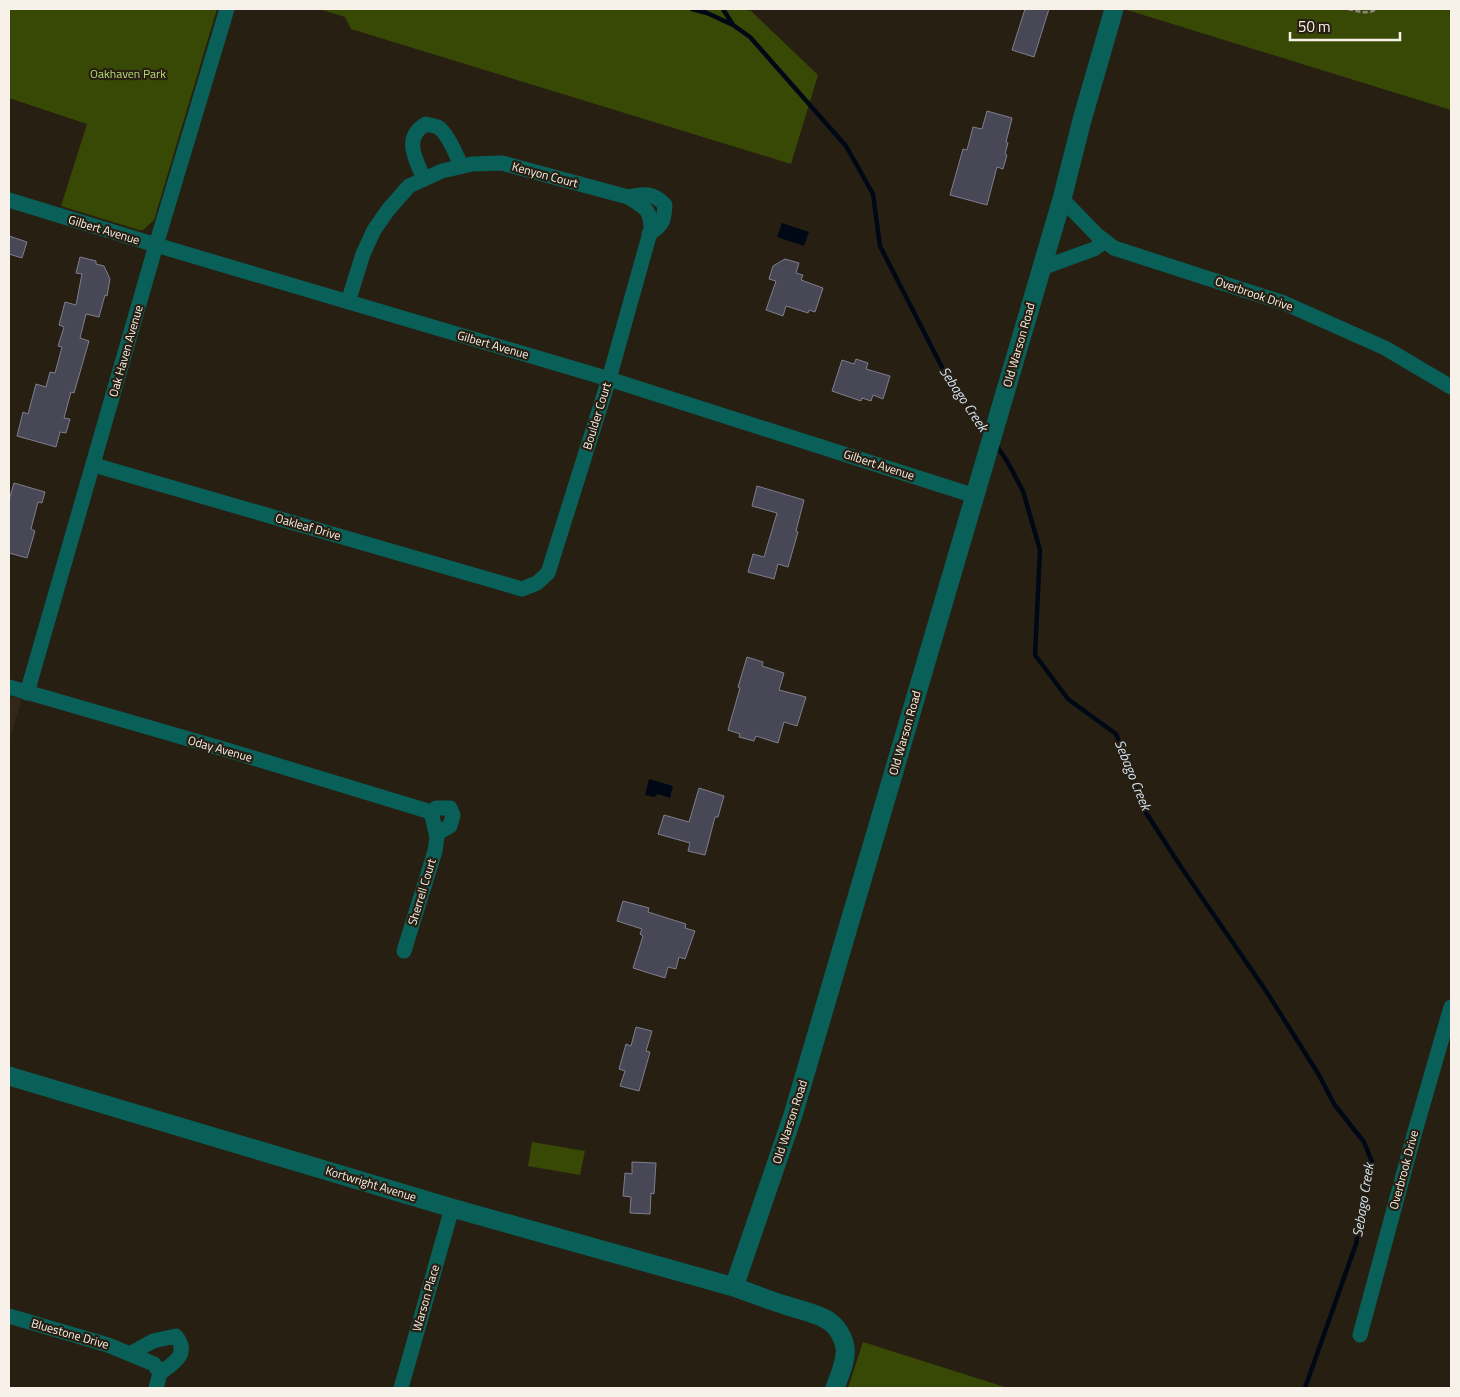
<svg xmlns="http://www.w3.org/2000/svg" width="1460" height="1397" font-family="'Titillium Web',sans-serif">
	<style>
		.built { fill: #342715 }
		.green { fill: #374905 }
		.water { fill: #000816 }
		.lines { fill: none; stroke-linecap: round; stroke-linejoin: round }
		.stream { stroke: #000816; stroke-width: 4.5 }
		.building { fill: #484756; stroke: #7f7e8e }
		.path { stroke: #8f877d; stroke-width: 2.5; stroke-dasharray: 5 2.5; stroke-linecap: butt }
		.minor { stroke: #086059; stroke-width: 15 }
		.tertiary { stroke: #086059; stroke-width: 19 }
		.labels { text-anchor: middle; stroke-width: 4.5; stroke-linejoin: round; paint-order: stroke }
		.park-label { font-size: 12px; fill: #b8db74; stroke: #281f13 }
		.street-label { font-size: 12px; fill: #f8f1e9; stroke: #281f13 }
		.water-label { font-size: 14px; font-style: italic; fill: #d2e4f2; stroke: #281f13 }
	</style>
	<rect width="100%" height="100%" fill="#281f13"/>
	<path class="built" d="M9,696L22,699L9,741Z"/>
	<path class="green" d="M9,9H217L154,220L143,230H139L61,206L87,124L9,98Z
		M319,9H740L751,11L818,75L791,164L351,29L345,17Z
		M1124,9H1451V110Z
		M532,1142L585,1151L580,1175L528,1166Z
		M863,1342L1008,1388H848Z"/>
	<path class="water" d="M782,223L809,232L804,246L777,237Z
		M649,779L673,786L670,798L658,794L654,797L645,795Z"/>
	<g class="lines">
		<path class="stream" d="M692,9L707,13L733,25
			M723,9L733,25L750,37L846,146L873,194L880,246L947,377L987,433
			M996,445L1007,461L1023,491L1040,550L1035,655L1068,699L1116,734L1143,808L1181,867L1266,991L1319,1075L1334,1104L1364,1142L1372,1162L1356,1244L1305,1388"/>
	</g>
	<path class="building" d="M1025,9H1049L1034,57L1012,50Z
		M987,111L1012,118L1006,142L1008,143L1005,154L1007,155L1003,169L997,167L987,205L950,195L963,149L967,150L973,127L982,129Z
		M9,236L27,242L22,258L9,254Z
		M80,257L96,261V264L104,266L110,279L107,296L105,295L99,317L86,314L80,338L89,341L74,393L71,392L64,418L70,419L66,433L60,432L56,447L17,436L23,412L28,414L36,384L46,387L50,372L55,373L62,347L58,346L64,327L59,325L65,302L76,305L82,274L76,273Z
		M785,259L799,263L796,273L803,275L801,280L823,288L815,312L809,310L808,313L786,306L783,316L766,310L776,281L769,279L773,266Z
		M856,359L868,363L866,369L890,376L883,399L873,395L871,401L862,398L861,401L832,391L842,360L854,364Z
		M14,483L45,492L42,503L38,502L31,529L35,531L27,558L9,553V500Z
		M757,486L804,500L796,531L798,532L788,567L778,564L774,579L748,572L753,554L764,557L777,513L752,506Z
		M747,657L763,662L762,666L784,673L779,690L806,697L797,726L784,722L778,743L756,736L754,741L739,737L740,734L728,730L740,688L738,687Z
		M699,788L724,796L718,817H715L705,855L688,851L690,843L658,834L664,815L689,822Z
		M623,901L649,908L648,912L686,924L685,928L695,931L685,959L679,957L676,969L668,967L665,978L633,968L643,936L640,934L642,929L617,921Z
		M636,1027L652,1031L646,1051L650,1052L639,1091L620,1086L625,1071L619,1069L626,1044L631,1046Z
		M632,1162L656,1163L654,1194L651,1193L650,1214L630,1213L631,1197L623,1196L625,1173L632,1174Z"/>
	<g class="lines">
		<path class="path" d="M1348,9C1358,11 1368,15 1377,9"/>
		<path class="minor" d="M424,179C416,160 402,138 426,124C429,125 435,126 438,127C447,133 457,156 461,166
			M628,197C644,194 653,192 665,205C664,221 663,225 649,234
			M1062,199L1097,235L1114,248L1284,303L1385,348L1451,387
			M9,200L156,245L609,379L975,496
			M1042,268L1094,249L1105,241
			M94,465L522,589L537,583L548,573L609,379L651,229C651,209 644,207 628,197L502,163L472,164L442,171L409,186L388,210L374,230L363,254L348,302
			M9,687L227,750L431,812
			M27,693L156,245L227,9
			M431,812L436,808H450L453,815L450,826L436,834
			M404,951L435,851L437,837L431,812
			M9,1316L108,1345L154,1364L160,1373L156,1388
			M1360,1335L1414,1135L1451,1007
			M130,1354L153,1341L176,1336C190,1354 174,1363 160,1373
			M401,1388L452,1208"/>
		<path class="tertiary" d="M9,1076L452,1208L734,1287C751,1293 768,1300 785,1305C799,1310 817,1313 829,1321C837,1327 843,1337 845,1347C847,1361 839,1376 835,1388
			M734,1287L793,1115L1062,199L1082,120L1114,9"/>
	</g>
	<g class="labels">
		<g class="park-label">
			<text x="128" y="78">Oakhaven Park</text>
		</g>
		<g class="street-label">
			<text transform="translate(545 175) rotate(15)" y="4">Kenyon Court</text>
			<text transform="translate(104 230) rotate(17)" y="4">Gilbert Avenue</text>
			<text transform="translate(1254 294) rotate(19)" y="4">Overbrook Drive</text>
			<text transform="translate(493 345) rotate(16)" y="4">Gilbert Avenue</text>
			<text transform="translate(1019 345) rotate(-74)" y="4">Old Warson Road</text>
			<text transform="translate(126 351) rotate(-74)" y="4">Oak Haven Avenue</text>
			<text transform="translate(597 416) rotate(-73)" y="4">Boulder Court</text>
			<text transform="translate(879 465) rotate(18)" y="4">Gilbert Avenue</text>
			<text transform="translate(308 527) rotate(16)" y="4">Oakleaf Drive</text>
			<text transform="translate(905 733) rotate(-74)" y="4">Old Warson Road</text>
			<text transform="translate(220 749) rotate(16)" y="4">Oday Avenue</text>
			<text transform="translate(422 892) rotate(-73)" y="4">Sherrell Court</text>
			<text transform="translate(790 1122) rotate(-72)" y="4">Old Warson Road</text>
			<text transform="translate(1404 1170) rotate(-75)" y="4">Overbrook Drive</text>
			<text transform="translate(371 1184) rotate(17)" y="4">Kortwright Avenue</text>
			<text transform="translate(426 1298) rotate(-74)" y="4">Warson Place</text>
			<text transform="translate(70 1334) rotate(16)" y="4">Bluestone Drive</text>
		</g>
		<g class="water-label">
			<text transform="translate(964 399) rotate(56)" y="5">Sebago Creek</text>
			<text transform="translate(1133 775) rotate(68)" y="5">Sebago Creek</text>
			<text transform="translate(1363 1200) rotate(-81)" y="5">Sebago Creek</text>
		</g>
	</g>
	<rect width="1460" height="1397" fill="none" stroke="#f8f1e9" stroke-width="20"/>
	<path d="M1290 32v8h110v-8" fill="none" stroke="#f8f1e9" stroke-width="2.5"/>
	<text x="1298" y="32" font-size="15" fill="#f8f1e9" stroke="#281f13" stroke-width="4" paint-order="stroke">50 m</text>
</svg>
